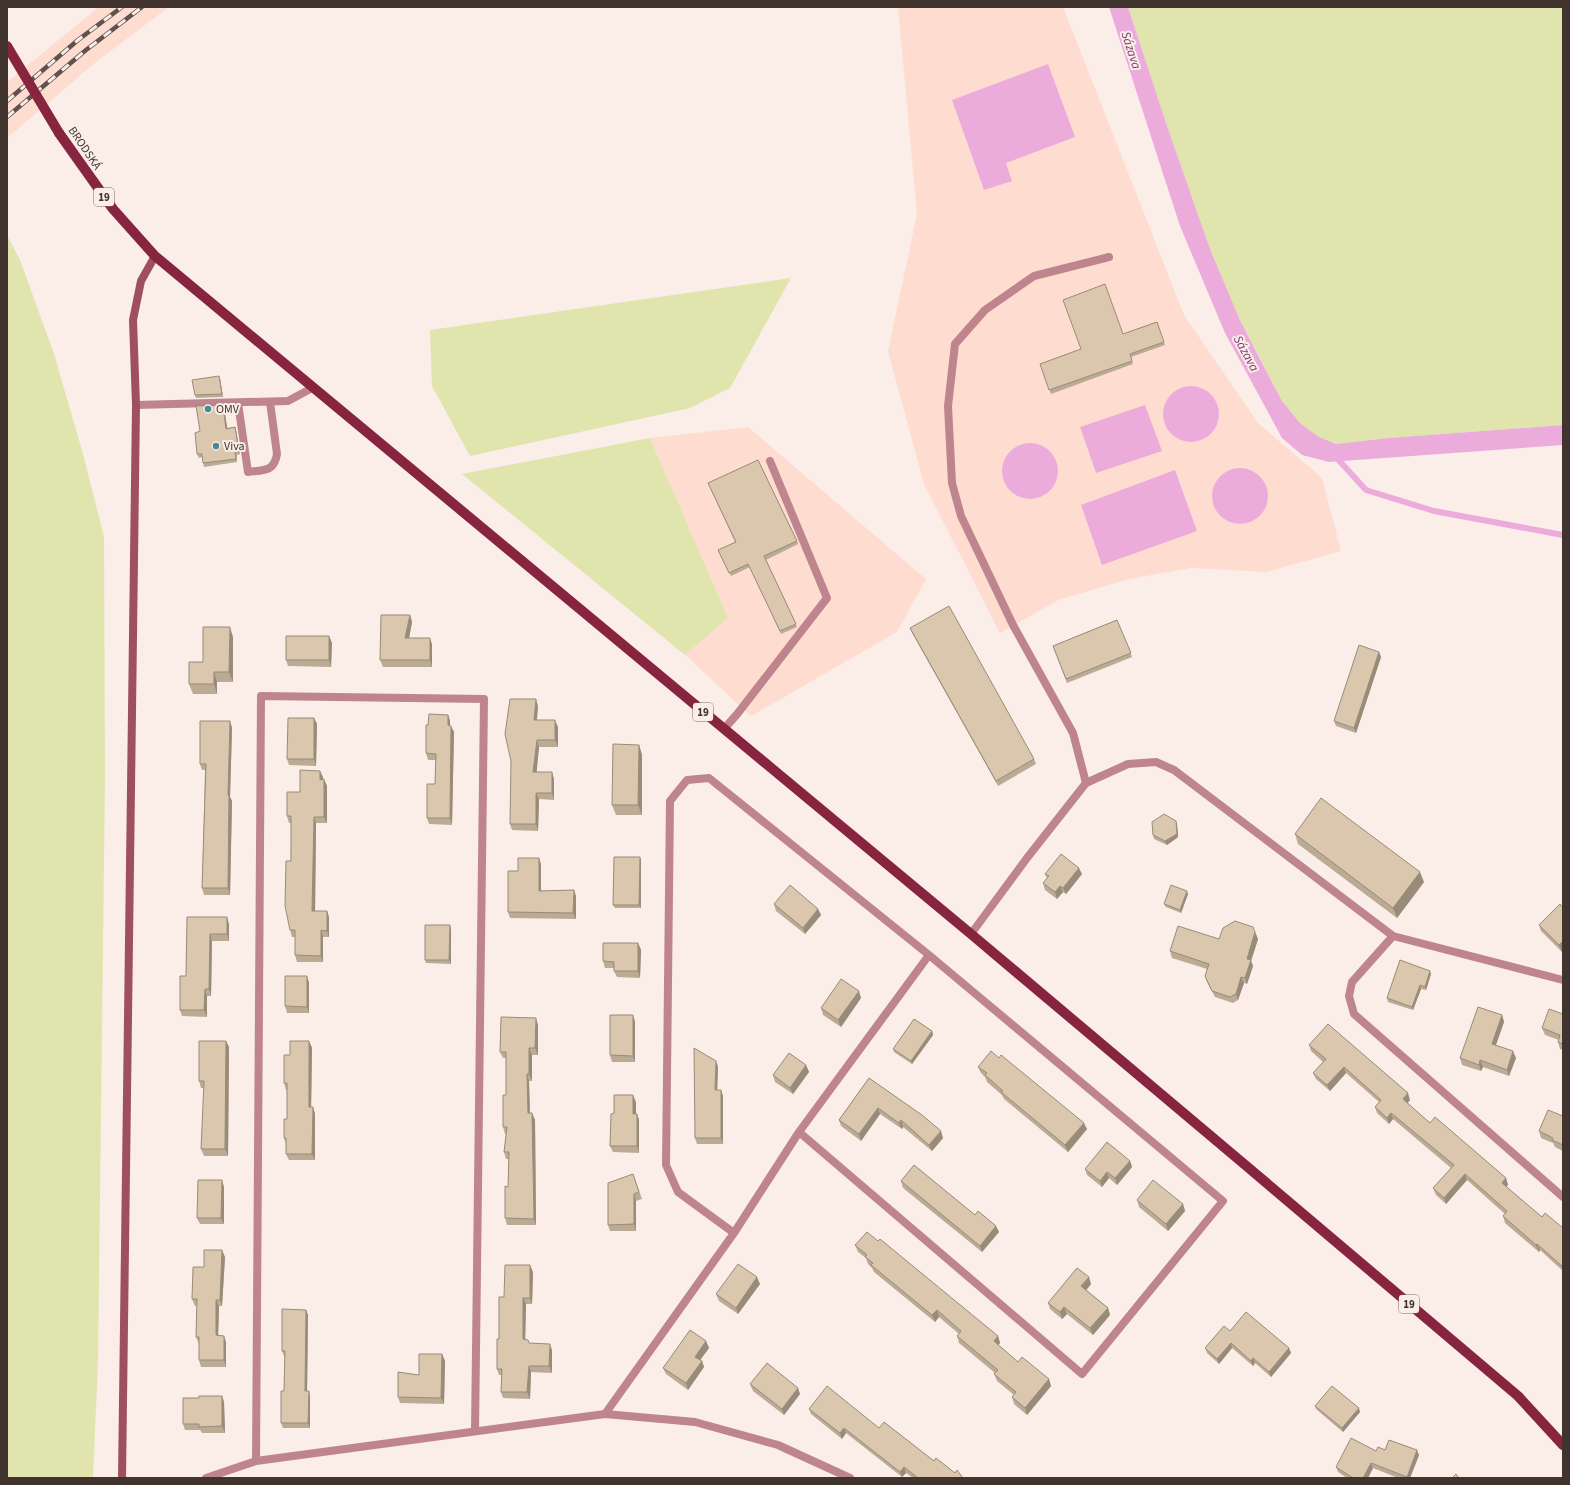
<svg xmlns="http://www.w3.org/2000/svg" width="1570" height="1485" font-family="'Source Sans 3',sans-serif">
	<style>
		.built { fill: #feddd0 }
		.green { fill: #e0e4ad }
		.water { fill: #ebacdc }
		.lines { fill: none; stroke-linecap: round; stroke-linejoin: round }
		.stream { stroke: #ebacdc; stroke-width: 6 }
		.lane { stroke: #be858e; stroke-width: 8 }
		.street { stroke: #be858e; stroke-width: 8 }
		.secondary { stroke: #9f505f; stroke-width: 8 }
		.primary { stroke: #87253f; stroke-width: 10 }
		.rail-casing { stroke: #60534e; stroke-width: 4.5 }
		.rail { stroke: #fbede8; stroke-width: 3; stroke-dasharray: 9; stroke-linecap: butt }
		.primary-bridge { stroke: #87253f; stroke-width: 10 }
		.wall { fill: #bbab95 }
		.shaded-wall { fill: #998b79 }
		.building { fill: #dac7ad; stroke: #998b79 }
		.poi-dot { fill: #468a98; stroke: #fbede8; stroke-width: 1.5 }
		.labels { text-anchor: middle; stroke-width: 4; stroke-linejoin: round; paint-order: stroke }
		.shield { fill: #fbede8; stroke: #796c66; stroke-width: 1 }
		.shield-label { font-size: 11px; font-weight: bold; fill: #41342f }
		.street-label { font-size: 12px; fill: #41342f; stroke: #fbede8 }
		.poi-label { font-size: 12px; fill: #41342f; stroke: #fbede8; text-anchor: start }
		.water-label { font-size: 13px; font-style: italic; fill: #813873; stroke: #fbede8 }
	</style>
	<rect width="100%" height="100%" fill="#fbede8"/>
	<path class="built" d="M99,7H169L96,62L7,138V82Z
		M898,7H1063L1184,315L1258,423L1322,478L1341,551L1266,572L1192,568L1129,579L1058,600L1000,633L924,484L888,351L917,214Z
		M748,427L926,579L897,632L751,716L685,655L728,618L650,438Z"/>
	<path class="green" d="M1128,7H1563V425L1388,438L1336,444L1319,437L1300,423L1282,401L1236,312L1210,249L1166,123Z
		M7,235L20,260L54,354L83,454L104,537L105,776L98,1360L93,1478H7Z
		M791,278L730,388L690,408L470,456L432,386L430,330Z
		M650,438L728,618L685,655L462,474Z"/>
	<path class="water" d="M1109,7H1128L1166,123L1210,249L1239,318L1262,363L1282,401L1300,423L1319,437L1336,444L1388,438L1563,425V445L1329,462L1302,455L1282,438L1225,333L1180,226Z
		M1048,64L1075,137L1006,163L1012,181L984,190L952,100Z
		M1163 414a28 28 0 1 1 56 0a28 28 0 1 1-56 0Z
		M1145,405L1162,451L1096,473L1080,427Z
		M1002 471a28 28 0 1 1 56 0a28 28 0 1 1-56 0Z
		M1212 496a28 28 0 1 1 56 0a28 28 0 1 1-56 0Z
		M1175,470L1197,531L1102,565L1081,505Z"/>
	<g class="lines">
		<path class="stream" d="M1334,455L1366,490L1434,511L1563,535"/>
		<path class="lane" d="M238,403L248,472C264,470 274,472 277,454L270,402
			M136,405L288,401L312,388
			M724,729L738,713L827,598L770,461
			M1086,783L1073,733L1013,625L961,516L952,483L948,406L955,344L985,310L1034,276L1109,257"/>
		<path class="street" d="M971,934L1027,858L1086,783L1128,764L1156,762L1174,770L1393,936L1563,980
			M1393,936L1352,982L1349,996L1354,1014L1563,1197
			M734,1233L678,1192L666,1165L670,801L687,780L709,778L929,955L1223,1201L1082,1374L799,1132
			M605,1414L734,1233L799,1132L929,955
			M256,1461L261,696L484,699L475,1431
			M206,1478L256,1461L605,1414L695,1422L778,1445L850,1478"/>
		<path class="secondary" d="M122,1478L136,405L133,320L141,281L155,256"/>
		<path class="primary" d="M59,133L113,209L155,256L971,934L1250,1169L1518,1396L1563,1445"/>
		<defs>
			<path id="rail" d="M7,101L78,40L122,7
				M7,117L86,50L142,7"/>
		</defs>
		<use href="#rail" class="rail-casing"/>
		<use href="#rail" class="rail"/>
		<path class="primary-bridge" d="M7,46L59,133"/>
	</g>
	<path class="wall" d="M1157,322L1165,345L1131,357L1133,364L1051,394L1040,364Z
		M219,376L220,379L223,397L196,398L195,395Z
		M224,408L227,428L235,427L236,430L240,454L237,455V462L204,467L202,457L199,458L197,454L200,431Z
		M708,483L797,541L798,544L766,560L797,627L781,634L750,567L731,576L718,550L735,542Z
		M410,615L412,622L409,638L432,644V667H383L380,660Z
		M1117,620L1132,657L1067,683L1053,646Z
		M910,628L1034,759L1036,764L998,786L912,633Z
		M329,636L332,643L331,667L288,666L286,660Z
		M233,637V682H217V694H193L189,684L203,662Z
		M1379,652L1381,657L1356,733L1336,726L1334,721Z
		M538,706L537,720L558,727V747H539L536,772L554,779V800L539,799L538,831L512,830L510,824Z
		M448,715L450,721V725L454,732L452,825L429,824L427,818L435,784L436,760H428L426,753L428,725Z
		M314,718L317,724L316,766L289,765L287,759Z
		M230,721L232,728L230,797L232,801L230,895H204L202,888L205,770H202L200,764Z
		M639,745L642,755V815H616L612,805Z
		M323,777V779L327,786V823H316L315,911H327L329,917V937H323V962H297L295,955V937H292L290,930L291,823H289L287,816L300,792Z
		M1177,824L1178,837L1167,845L1154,839L1153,835Z
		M1295,834L1424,882L1397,918L1298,844Z
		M641,860V908H615L613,905Z
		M541,864V891L576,896V919L510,918L508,912L518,871Z
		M1045,874H1082L1066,894L1063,892L1057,899L1045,890L1043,883L1047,878Z
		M1188,894L1181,913L1166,907L1164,904Z
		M774,904L818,909L821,915L805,934L776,911Z
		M1563,908V950L1562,952L1541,931L1539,925Z
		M187,917L229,924V941H212L211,996H207V1017L182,1016L180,1010L186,976Z
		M451,928V964L426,963L425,960Z
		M1255,932L1258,939L1251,961L1253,966L1247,984L1244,983L1238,1000L1233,1003L1215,997L1207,982L1205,976L1207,969L1172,958L1170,951L1219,939Z
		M638,943L641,950L640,978L617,977L614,971V968H605L603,961Z
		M1431,974L1426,990L1421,989L1413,1010L1388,1002L1387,998Z
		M307,976L309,983V1013H287L285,1006Z
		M861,998L841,1027L823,1015L821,1008Z
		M1563,1014V1050L1560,1049L1558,1042L1559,1040L1545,1035L1542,1028Z
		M633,1015L635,1022V1062H612L610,1055Z
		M1502,1015L1504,1022L1496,1045L1516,1058L1509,1076L1483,1067L1481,1071L1462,1065L1460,1058Z
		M538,1025V1055H532V1081H529L530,1113H532L535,1120L536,1225H507L505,1218L508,1187L509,1159H506L504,1152L506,1134H505L503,1127L506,1095V1058H503L500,1052Z
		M932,1031L933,1035L912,1064L894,1052L893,1049Z
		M226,1041L229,1047L228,1156H204L201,1149L204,1088H201L199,1081Z
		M309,1041L312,1048L311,1107H313L315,1114V1160H289L286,1154V1144L284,1138L287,1119V1090H286L284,1083L290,1055Z
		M1309,1045L1410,1100L1407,1103L1430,1123L1506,1178L1508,1185L1506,1187L1542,1217L1563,1228V1271L1540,1250L1539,1252L1505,1223L1503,1216L1505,1214L1467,1180L1446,1204L1436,1195L1433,1188L1451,1168L1393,1119L1389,1124L1377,1113L1375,1107L1379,1102L1346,1073L1330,1091L1316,1079L1313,1073L1323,1062L1311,1051Z
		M999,1058L1087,1129L1068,1152L1004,1099L1002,1095L987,1082L985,1077L981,1073L978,1067Z
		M716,1061L718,1067L717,1090H721L723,1096V1144H697L695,1138Z
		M806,1065L809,1072L793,1094L775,1082L773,1075Z
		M869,1078L943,1138L932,1151L903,1127L902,1129L880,1114L861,1141L841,1126L839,1120Z
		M636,1102V1114H637L639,1120V1153L613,1152L610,1146L614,1113Z
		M1563,1116V1151L1555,1147L1553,1143L1541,1138L1539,1131Z
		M1130,1161L1132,1167L1117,1185L1109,1178L1102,1187L1087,1175L1085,1169Z
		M633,1174L642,1199L636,1201V1231H610L608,1225Z
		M901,1181L996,1226L999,1232L982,1252L903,1188Z
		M224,1187V1224H200L197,1218Z
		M1137,1200L1183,1204L1185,1211L1168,1231L1139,1207Z
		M855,1245L998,1336L1000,1343L998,1345L1018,1362L1051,1386L1027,1415L1014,1404L1012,1397L1014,1395L997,1381L994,1374L995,1373L959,1343L957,1336L959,1334L939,1317L935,1322L874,1272L872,1268L868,1264L866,1258L858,1252Z
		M225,1257L222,1306H219L218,1335L226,1342V1367H201L199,1360V1344L196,1337L197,1306H195L192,1299L204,1267Z
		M533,1272L532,1304H526L525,1340L529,1343L552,1350V1373L531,1372L530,1399L503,1398L501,1392L502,1375H499L497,1369L499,1339L504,1297Z
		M760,1284L738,1314L719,1301L716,1294Z
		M1091,1284L1086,1290L1108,1308L1110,1315L1093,1335L1067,1314L1062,1319L1050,1309L1048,1303Z
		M306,1310L308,1315L307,1391L310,1396V1428H283L281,1423L284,1391L285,1356H284L282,1351Z
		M1230,1331L1289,1348L1291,1353L1271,1377L1255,1363L1253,1366L1232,1348L1219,1364L1207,1353L1205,1348Z
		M706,1341L709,1348L700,1360L702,1361L704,1367L688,1390L666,1374L663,1368Z
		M442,1354L445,1361L444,1404L400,1403L398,1397Z
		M750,1384L800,1394L784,1415L753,1391Z
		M222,1396L224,1402L225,1433H202L200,1430H185L183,1424L199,1398Z
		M1315,1406L1360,1412L1343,1432L1316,1409Z
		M809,1409L879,1428L934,1461L963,1478H913L906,1473L902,1477L846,1433L842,1439L811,1414Z
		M1385,1450L1419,1455L1410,1478H1398L1373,1468L1368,1478H1347L1338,1472L1336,1467L1376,1451Z"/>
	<path class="shaded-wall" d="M219,376L220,379L223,397L222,394Z
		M223,405L224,408L228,432L226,429Z
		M235,427L236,430L240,454L239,451Z
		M410,615L412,622L408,644L405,638Z
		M230,627L233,637V682L229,672Z
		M329,636L332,643L331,667L329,660Z
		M430,638L432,644V667L430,660Z
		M1379,652L1381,657L1356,733L1354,728Z
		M214,672L217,682V694L214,684Z
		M536,699L538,706L536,726L534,720Z
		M448,715L450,721V732L448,725Z
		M314,718L317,724L316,766L314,759Z
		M555,720L558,727V747L555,740Z
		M230,721L232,728L230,797L232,801L230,895L228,888V795Z
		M451,726L454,732L452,825L450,818Z
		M537,740L539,747L536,779L533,772Z
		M639,745L642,755V815L638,805Z
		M320,771L323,777V786L320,780Z
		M552,772L554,779V800L552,793Z
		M324,779L327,786V823L324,817Z
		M536,793L539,799L538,831L536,824Z
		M314,817L316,823L315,917L312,911Z
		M1176,821L1177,824L1178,837L1167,845L1165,841Z
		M640,857L641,860V908L639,905Z
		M539,858L541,864V897L539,891Z
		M1079,868L1082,874L1066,894L1063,888Z
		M1420,872L1424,882L1397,918L1393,908Z
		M1060,886L1063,892L1057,899L1055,892Z
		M574,890L576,896V919L573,913Z
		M1187,891L1188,894L1181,913L1180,910Z
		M818,909L821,915L805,934L803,928Z
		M327,911L329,917V937L327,931Z
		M227,917L229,924V941L227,934Z
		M450,925L451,928V964L449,960Z
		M321,930L323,937V962L321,956Z
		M1255,932L1258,939L1251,961L1253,966L1247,984L1245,978L1247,959Z
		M210,934L212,941L211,996L209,989Z
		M1563,941V950L1562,952L1559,945Z
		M638,943L641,950L640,978L638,971Z
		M1430,971L1431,974L1426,990L1425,987Z
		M307,976L309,983V1013L307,1007Z
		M1241,977L1244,983L1238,1000L1236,994Z
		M1420,985L1421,989L1413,1010L1412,1007Z
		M205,989L207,996V1017L204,1010Z
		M859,991L861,998L841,1027L838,1020Z
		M633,1015L635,1022V1062L633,1056Z
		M1502,1015L1504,1022L1494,1050L1492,1044Z
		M536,1018L538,1025V1055L535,1048Z
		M932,1031L933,1035L912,1064L911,1061Z
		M226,1041L229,1047L228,1156L225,1149Z
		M309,1041L312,1048L311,1114L309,1107Z
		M529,1048L532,1055V1081L529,1074Z
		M1513,1051L1516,1058L1509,1076L1507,1070Z
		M1480,1060L1483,1067L1481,1071L1479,1065Z
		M716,1061L718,1067L717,1096L715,1090Z
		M806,1065L809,1072L793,1094L790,1088Z
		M1344,1067L1346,1073L1330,1091L1327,1085Z
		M527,1074L529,1081L530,1120L528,1113Z
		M721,1090L723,1096V1144L721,1138Z
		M1408,1093L1410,1100L1405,1106L1403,1099Z
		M633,1095L636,1102V1120L633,1114Z
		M313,1107L315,1114V1160L312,1154Z
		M878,1108L880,1114L861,1141L859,1134Z
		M532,1113L535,1120L536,1225L534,1219Z
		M1391,1113L1393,1119L1389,1124L1387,1118Z
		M637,1114L639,1120V1153L637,1146Z
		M901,1120L903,1127L902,1129L899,1123Z
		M1084,1123L1087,1129L1068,1152L1065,1145Z
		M941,1131L943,1138L932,1151L929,1145Z
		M1130,1161L1132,1167L1117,1185L1115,1178Z
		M1107,1172L1109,1178L1102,1187L1100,1181Z
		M1465,1174L1467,1180L1446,1204L1444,1198Z
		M1506,1178L1508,1185L1504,1189L1502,1183Z
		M222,1180L224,1187V1224L221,1218Z
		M634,1194L636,1201V1231L634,1224Z
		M1183,1204L1185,1211L1168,1231L1166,1224Z
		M996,1226L999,1232L982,1252L980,1246Z
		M1537,1244L1540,1250L1539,1252L1536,1245Z
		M222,1250L225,1257L222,1306L220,1300Z
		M530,1265L533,1272L532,1304L530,1298Z
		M757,1277L760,1284L738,1314L736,1308Z
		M1089,1277L1091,1284L1084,1293L1081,1286Z
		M523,1298L526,1304L525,1346L523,1339Z
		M216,1300L219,1306L218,1342L216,1335Z
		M1064,1307L1067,1314L1062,1319L1060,1312Z
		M1108,1308L1110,1315L1093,1335L1090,1328Z
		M306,1310L308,1315L307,1396L305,1391Z
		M937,1310L939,1317L935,1322L932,1315Z
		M224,1336L226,1342V1367L224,1360Z
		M998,1336L1000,1343L996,1348L994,1341Z
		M706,1341L709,1348L698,1363L695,1357Z
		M1231,1343L1232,1348L1219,1364L1217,1359Z
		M550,1344L552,1350V1373L549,1366Z
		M1289,1348L1291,1353L1271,1377L1269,1372Z
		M442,1354L445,1361L444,1404L441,1398Z
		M1253,1358L1255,1363L1253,1366L1251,1361Z
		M702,1361L704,1367L688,1390L686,1383Z
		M529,1366L531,1372L530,1399L527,1392Z
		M1049,1379L1051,1386L1027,1415L1025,1408Z
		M798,1388L800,1394L784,1415L782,1409Z
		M309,1391L310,1396V1428L308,1423Z
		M222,1396L224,1402L225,1433L222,1426Z
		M1359,1408L1360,1412L1343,1432L1342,1428Z
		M844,1428L846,1433L842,1439L840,1433Z
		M1417,1450L1419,1455L1410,1478H1407V1477Z
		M1371,1463L1373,1468L1368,1478H1363Z
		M904,1467L906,1473L902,1477L900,1472Z"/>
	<path class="building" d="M1105,284L1123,334L1157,322L1164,342L1130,354L1132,361L1049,390L1040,364L1081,349L1063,300Z
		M219,376L222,394L195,395L192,380Z
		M223,405L226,429L235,427L239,451L235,452L236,459L203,463L202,454H197L195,433L200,431L196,406Z
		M758,460L797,541L764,556L796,624L780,631L748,564L729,573L718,550L736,542L708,483Z
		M949,606L1034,759L996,781L910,628Z
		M381,615H410L405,638H430V660H380Z
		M1117,620L1131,653L1066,679L1053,646Z
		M203,627H230L229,672H214V684H189V662H203Z
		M286,636H329V660H286Z
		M1359,645L1379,652L1354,728L1334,721Z
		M510,699H536L534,720H555V740H537L533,772H552V793H536V824H510L511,761L505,734Z
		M429,714L448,715V725L451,726L450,818H427V784H435L436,754L426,753V725H428Z
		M288,718H314V759H287Z
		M200,721H230L228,795H229L228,888H202L206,764H200Z
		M613,744L639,745L638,805H612Z
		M300,770L320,771V780L324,779V817H314L312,911H327V931L321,930V956L295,955V930H290L285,906L286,861H291V816H287V792H300Z
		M1321,798L1420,872L1393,908L1295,834Z
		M1164,814L1176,821L1177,834L1165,841L1153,835L1152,822Z
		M1061,854L1079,868L1063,888L1060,886L1055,892L1043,883L1049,876L1045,874Z
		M614,857H640L639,905H613Z
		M518,858H539V891L574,890L573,913L508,912V871H518Z
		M790,885L818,909L803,928L774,904Z
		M1171,885L1187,891L1180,910L1164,904Z
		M1560,904L1563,908V941L1559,945L1539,925Z
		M187,917H227V934H210L209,989H205L204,1010H180V976H186Z
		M1235,921L1253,927L1255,932L1247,959L1251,960L1245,978L1241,977L1236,994L1230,997L1212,991L1205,976L1209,964L1170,951L1178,926L1219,939L1223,928Z
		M425,925H450L449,960H425Z
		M603,943H638V971H614V962L603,961Z
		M1400,960L1430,971L1425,987L1420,985L1412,1007L1387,998Z
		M285,976H307V1007L285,1006Z
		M841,979L859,991L838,1020L821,1008Z
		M1478,1007L1502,1015L1492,1044L1513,1051L1507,1070L1480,1060L1479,1065L1460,1058Z
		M1549,1009L1563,1014V1044L1558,1042L1560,1035L1542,1028Z
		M610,1015H633V1056L610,1055Z
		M501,1017L536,1018L535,1048H529V1074H527L528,1113H532L534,1219L505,1218V1186L508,1187L509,1152H504L507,1127H503V1095H506V1052H500Z
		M914,1019L932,1031L911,1061L893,1049Z
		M1328,1024L1408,1093L1403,1099L1430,1123L1435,1117L1506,1178L1502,1183L1542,1217L1545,1213L1563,1228V1267L1537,1244L1536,1245L1503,1216L1507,1211L1465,1174L1444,1198L1433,1188L1454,1165L1391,1113L1387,1118L1375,1107L1381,1100L1344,1067L1327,1085L1313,1073L1326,1059L1309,1045Z
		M199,1041H226L225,1149H201L204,1081H199Z
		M290,1041H309V1107H313L312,1154H286V1138H284V1119H287V1083H284V1055H290Z
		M694,1048L716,1061L715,1090H721V1138H695Z
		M991,1051L999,1058L1001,1055L1084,1123L1065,1145L1001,1092L1003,1091L985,1075L987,1073L978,1067Z
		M789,1053L806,1065L790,1088L773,1075Z
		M869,1078L922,1115L941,1131L929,1145L901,1120L899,1123L878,1108L859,1134L839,1120Z
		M614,1095H633V1114H637V1146H610L611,1114L614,1113Z
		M1548,1110L1563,1116V1145L1552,1140L1553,1138L1539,1131Z
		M1107,1142L1130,1161L1115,1178L1107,1172L1100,1181L1085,1169Z
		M914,1165L975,1215L978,1211L996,1226L980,1246L901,1181Z
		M633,1174L639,1192L634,1194V1224L608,1225V1183Z
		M198,1180H222L221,1218H197Z
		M1153,1180L1183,1204L1166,1224L1137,1200Z
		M867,1232L878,1241L880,1239L998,1336L994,1341L1018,1362L1022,1357L1049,1379L1025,1408L1012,1397L1016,1392L994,1374L998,1370L957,1336L961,1331L937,1310L932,1315L871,1265L873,1263L865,1257L867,1255L855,1245Z
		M204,1250H222L220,1300H216V1335L224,1336V1360H199V1337H196L197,1299H192L193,1267H204Z
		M738,1264L757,1277L736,1308L716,1294Z
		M505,1265H530V1298H523V1339L528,1340L529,1343L550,1344L549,1366H529L527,1392H501L502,1369H497V1339H499V1297H504Z
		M1077,1268L1089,1277L1081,1286L1108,1308L1090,1328L1064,1307L1060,1312L1048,1303Z
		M282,1309L306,1310L305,1391H309L308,1423H281V1391H284L285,1351H282Z
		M1246,1312L1289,1348L1269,1372L1253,1358L1251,1361L1231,1343L1217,1359L1205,1348L1224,1326L1230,1331Z
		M690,1330L706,1341L695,1357L702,1361L686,1383L663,1368Z
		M419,1354H442L441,1398L398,1397V1372L419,1375Z
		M767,1363L798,1388L782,1409L750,1384Z
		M827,1386L879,1428L884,1422L934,1461L936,1458L955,1473L957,1470L963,1478H918L904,1467L900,1472L844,1428L840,1433L809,1409Z
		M1332,1386L1359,1408L1342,1428L1315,1406Z
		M199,1396H222V1426L199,1427V1424H183V1398H199Z
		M1351,1438L1376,1451L1378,1447L1385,1450L1389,1440L1417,1450L1407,1477L1371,1463L1363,1478H1353L1336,1467Z
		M1456,1474L1459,1478H1452Z"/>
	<g class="poi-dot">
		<circle cx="208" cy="409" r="4"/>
		<circle cx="216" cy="446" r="4"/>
	</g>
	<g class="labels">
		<g class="shield">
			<rect x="94" y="188" width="20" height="18" rx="3"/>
			<rect x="693" y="703" width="20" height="18" rx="3"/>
			<rect x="1399" y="1295" width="20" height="18" rx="3"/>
		</g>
		<g class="shield-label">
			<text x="104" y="201">19</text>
			<text x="703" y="716">19</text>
			<text x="1409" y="1308">19</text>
		</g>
		<g class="street-label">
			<text transform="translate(85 148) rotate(56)" y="4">BRODSKÁ</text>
		</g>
		<g class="poi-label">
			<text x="216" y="413">OMV</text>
			<text x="224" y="450">Viva</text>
		</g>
		<g class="water-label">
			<text transform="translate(1132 50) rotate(72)" y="5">Sázava</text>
			<text transform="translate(1247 353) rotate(61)" y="5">Sázava</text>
		</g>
	</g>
	<rect width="1570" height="1485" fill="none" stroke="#41342f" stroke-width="16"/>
</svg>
